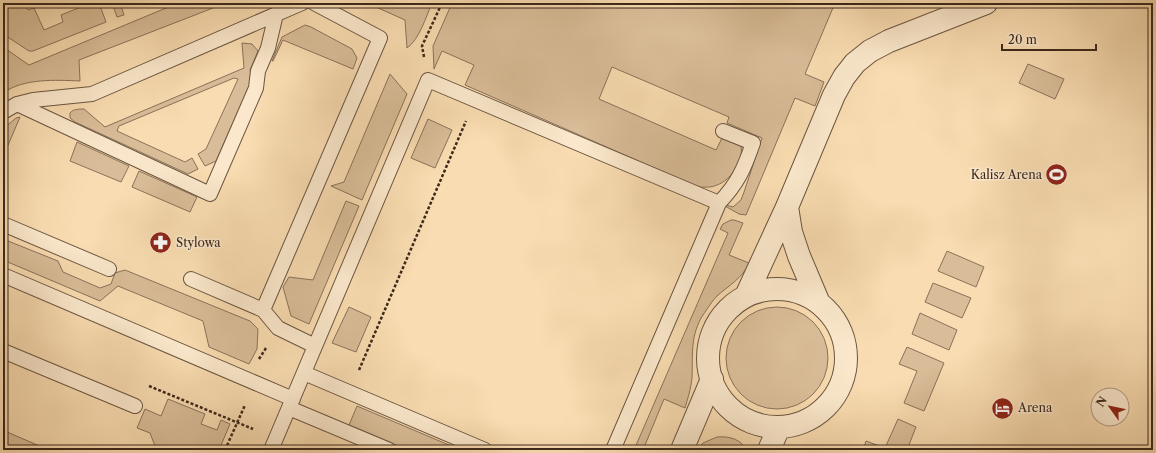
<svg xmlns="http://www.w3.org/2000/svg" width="1156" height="453" font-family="'Libre Caslon Text',serif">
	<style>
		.green { fill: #d9bd98; stroke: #8a725a }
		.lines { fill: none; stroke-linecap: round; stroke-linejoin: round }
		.lane-casing { stroke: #6b5540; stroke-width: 16 }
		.street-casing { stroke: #6b5540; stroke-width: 24 }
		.path { stroke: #3c281b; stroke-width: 2.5; stroke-dasharray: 3 2; stroke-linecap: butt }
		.lane { stroke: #fbe8cc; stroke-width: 14 }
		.street { stroke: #fbe8cc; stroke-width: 22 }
		.labels { text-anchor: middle; stroke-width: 3; stroke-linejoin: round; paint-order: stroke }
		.poi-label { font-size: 12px; fill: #3c281b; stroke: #fbe8cc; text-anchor: start }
	</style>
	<rect width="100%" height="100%" fill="#f9dcb1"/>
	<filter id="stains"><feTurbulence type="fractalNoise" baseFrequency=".005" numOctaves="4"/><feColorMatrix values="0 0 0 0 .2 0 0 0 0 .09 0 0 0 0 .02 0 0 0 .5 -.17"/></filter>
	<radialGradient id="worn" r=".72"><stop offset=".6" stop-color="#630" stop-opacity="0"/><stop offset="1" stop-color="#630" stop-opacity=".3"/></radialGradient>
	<path class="green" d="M3,3H24L28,10L34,8L44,30L63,22L61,15L91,3H99L106,22L33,51H29L3,34Z
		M112,3H120L124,15L117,17Z
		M178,3H211L213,8L79,60L80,81C56,80 24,78 3,93V47L29,65Z
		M367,3H432C426,17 419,40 407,48L405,20Z
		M452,3H835L805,74L824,82L815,106L795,98L746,215L739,214L725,206L726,205L733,207L741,200L744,192L762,138L727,123L729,117L612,67L599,99L716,150L722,138L741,146C744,161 731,180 717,185C711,188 704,187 698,187L465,85L474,65L442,51L434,69L433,46Z
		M305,25L311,27L352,49L357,58L353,69L283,40L273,61H272L282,37Z
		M242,43L252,44L258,51L250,70L252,80L216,161L205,166L198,154L206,149L238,79L234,78L119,126L117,131L185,162L192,158L198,169L188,174L75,122L70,118V113C73,109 79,109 84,109L105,127L244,68Z
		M1028,64L1064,79L1055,99L1019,83Z
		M390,74L407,94L362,200L331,186L344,182Z
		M20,117L3,157V129L16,118Z
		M428,119L452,130L435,168L411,158Z
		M77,142L129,166L121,182L70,161Z
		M139,171L197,197L190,212L132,187Z
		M346,201L359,206L309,324L291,316L283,287L289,277L313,280Z
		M731,220H734L743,223L729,255L749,263C743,278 728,286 717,296C711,302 706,311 701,318C690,339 693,356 692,378C691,388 688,398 685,408L664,399L643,450H634L728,233L720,229L723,224Z
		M3,239L58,261L63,272L100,288L111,284L115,273L125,270L250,321L258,329L257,349L249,364L209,347L203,321L118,286L100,301L3,260Z
		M947,251L984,267L976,287L938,271Z
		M933,283L971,298L962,318L925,302Z
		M726 358a51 51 0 1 1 102 0a51 51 0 1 1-102 0Z
		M349,307L371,317L356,352L332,343Z
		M920,313L957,330L949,350L912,334Z
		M907,347L944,363L924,411L904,403L917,371L899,364Z
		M168,399L205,414L201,424L217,430L221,420L230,424L219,450H161L155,446L150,433L137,428L145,409L161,416Z
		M357,406L456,448L455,450H408L349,425Z
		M898,419L916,427L907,450H863L866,441L885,448Z
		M7,432L49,450H3V435L5,436Z
		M717,437C730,436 740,439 747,450H701L698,448L703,443Z"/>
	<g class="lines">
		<defs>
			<path id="lane" d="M314,3L380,38L263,310L278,328L315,346
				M17,104L210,194L256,88L258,71L268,48L276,14
				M3,112L17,104L33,100L92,94L302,3
				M719,203C738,183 744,169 753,143L723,131
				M3,224L109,269
				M3,275L293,399
				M191,279L263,310
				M3,351L135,406
				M304,373L485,450
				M289,408L389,450
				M271,450L428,80L719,203L613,450"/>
			<path id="street" d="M787,207L791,232L799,256L818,301
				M708 358a69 69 0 1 1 138 0a69 69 0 1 1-138 0Z
				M746,296L787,207L834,95L844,77L855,63L870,51L889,41L986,3
				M682,450L712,379
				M769,450L779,427"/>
		</defs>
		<use href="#lane" class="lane-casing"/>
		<use href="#street" class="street-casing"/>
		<path class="path" d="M424,57L422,46L442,3
			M259,359L266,348
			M359,370L466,121
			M149,386L253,429
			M225,450L245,405"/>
		<use href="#lane" class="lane"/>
		<use href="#street" class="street"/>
	</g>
	<defs>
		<symbol id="stadium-disc" viewBox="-11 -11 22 22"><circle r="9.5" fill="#8f2418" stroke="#fbe8cc"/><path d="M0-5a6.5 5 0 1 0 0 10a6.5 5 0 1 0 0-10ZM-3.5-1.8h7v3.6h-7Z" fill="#fff"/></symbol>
		<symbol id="pharmacy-disc" viewBox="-11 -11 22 22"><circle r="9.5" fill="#8f2418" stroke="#fbe8cc"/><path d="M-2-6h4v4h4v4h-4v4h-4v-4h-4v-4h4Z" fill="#fff"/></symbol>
		<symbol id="hotel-disc" viewBox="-11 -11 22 22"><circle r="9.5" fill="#8f2418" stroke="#fbe8cc"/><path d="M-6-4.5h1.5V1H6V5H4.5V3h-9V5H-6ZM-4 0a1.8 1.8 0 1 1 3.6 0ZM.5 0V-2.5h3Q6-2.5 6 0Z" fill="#fff"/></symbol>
	</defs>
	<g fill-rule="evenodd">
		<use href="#stadium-disc" x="1044" y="162" width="25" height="25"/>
		<use href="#pharmacy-disc" x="148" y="230" width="25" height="25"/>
		<use href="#hotel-disc" x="990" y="396" width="25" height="25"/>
	</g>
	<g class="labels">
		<g class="poi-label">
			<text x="1042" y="179" text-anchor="end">Kalisz Arena</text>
			<text x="176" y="247">Stylowa</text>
			<text x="1018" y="412">Arena</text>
		</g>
	</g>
	<rect width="1156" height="453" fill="none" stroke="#f9dcb1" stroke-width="16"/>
	<rect x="4" y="4" width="1148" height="445" fill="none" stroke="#3c281b" stroke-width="2"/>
	<rect x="8" y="8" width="1140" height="437" fill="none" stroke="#3c281b"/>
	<g transform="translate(1110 407) rotate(303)"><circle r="19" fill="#fbe8cc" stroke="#af9b85"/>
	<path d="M0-3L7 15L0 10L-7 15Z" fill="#8f2418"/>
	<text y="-6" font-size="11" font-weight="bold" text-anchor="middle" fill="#3c281b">N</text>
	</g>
	<path d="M1002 44v6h94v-6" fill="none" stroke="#3c281b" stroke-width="2"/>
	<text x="1008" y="44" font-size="12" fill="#3c281b" stroke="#fbe8cc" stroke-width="3" paint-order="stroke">20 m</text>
	<rect width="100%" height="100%" filter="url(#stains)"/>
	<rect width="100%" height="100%" fill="url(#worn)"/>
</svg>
